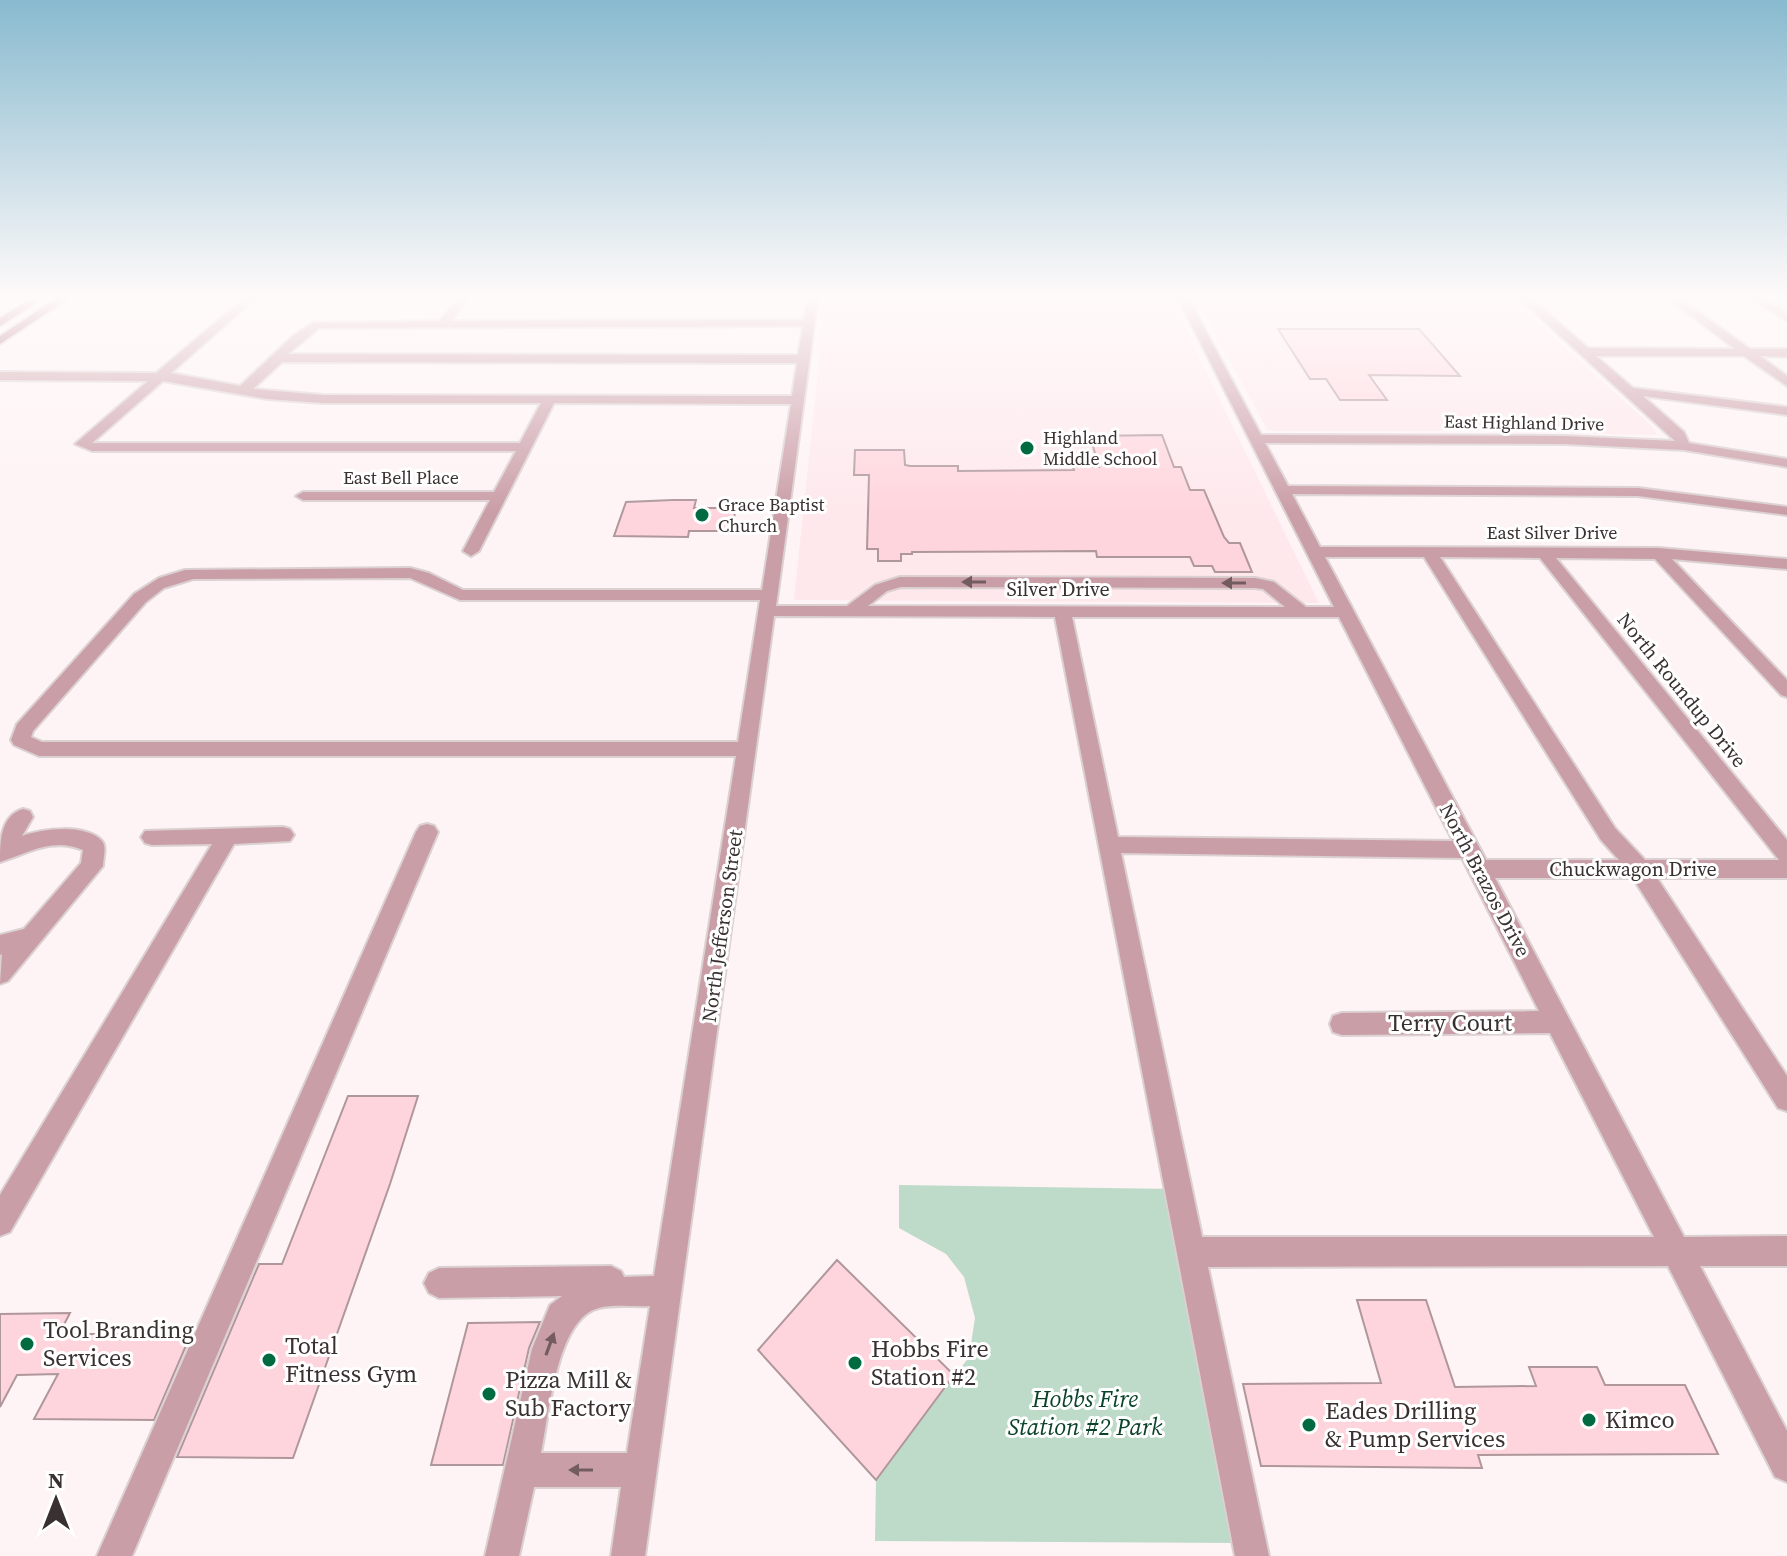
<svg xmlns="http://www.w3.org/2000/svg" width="1787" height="1556" font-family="'Source Serif 4',serif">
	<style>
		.built { fill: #fee8ec }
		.green { fill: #bddbc8 }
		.building { fill: #ffd5dd; stroke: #af979c; stroke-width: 2 }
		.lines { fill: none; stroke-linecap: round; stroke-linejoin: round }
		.minor-casing { stroke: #dbd0d2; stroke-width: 4 }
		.major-casing { stroke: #dbd0d2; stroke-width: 4 }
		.minor { fill: #ca9ea7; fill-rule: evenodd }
		.major { fill: #9f5367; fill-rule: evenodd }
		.oneway { fill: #735c60 }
		.poi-dot { fill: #006a41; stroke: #fff; stroke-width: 3 }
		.labels { text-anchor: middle; stroke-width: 6; stroke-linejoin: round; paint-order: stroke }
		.far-street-label { font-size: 18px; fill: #393031; stroke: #fff }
		.far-poi-label { font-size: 18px; fill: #393031; stroke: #fff; text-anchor: start }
		.street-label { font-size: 20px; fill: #393031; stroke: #fff }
		.near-street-label { font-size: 24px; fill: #393031; stroke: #fff }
		.near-poi-label { font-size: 24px; fill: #393031; stroke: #fff; text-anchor: start }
		.near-park-label { font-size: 24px; font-style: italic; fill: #0a4329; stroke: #fff }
	</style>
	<rect width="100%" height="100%" fill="#fef3f5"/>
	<path class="built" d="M826,296H1169L1319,603L794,600Z
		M1195,296H1508L1653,427L1657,435L1483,431H1268Z"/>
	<path class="green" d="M899,1185L1175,1189L1239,1543L875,1541L876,1480L969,1357L975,1318L964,1277L946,1254L899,1228Z"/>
	<path class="building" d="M1278,329H1419L1460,376L1369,375L1387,400H1340L1326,379H1310Z
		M1162,435L1174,467H1181L1190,490H1204L1224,537L1229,543H1240L1252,572H1215L1212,566H1194L1190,557H1097L1096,551L912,552V554H901V561H878V549H867L869,475H854L855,450H904L905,465L910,466H958V471L1074,470L1073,467H1099L1090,436Z
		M673,500H696L694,508H736L731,531H689L688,537L614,536L626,502Z
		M348,1096H418L390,1184L293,1458L177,1457L259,1264H282Z
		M837,1260L954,1375L876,1480L758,1350Z
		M1357,1300H1426L1455,1387L1536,1386L1529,1367H1597L1605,1385H1685L1718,1454L1478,1455L1482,1468L1261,1466L1243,1384L1381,1383Z
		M70,1313L59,1334H191L154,1420L34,1419L58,1374L17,1375L0,1407V1314Z
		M540,1322L529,1348L503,1465H431L468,1323Z"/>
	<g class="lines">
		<defs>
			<path id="minor" d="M247,296H258L171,373L240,386L293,336L313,323L440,321L460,296H470L451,321L804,320L808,296H818L776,606H847L875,585L900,577L1255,578L1274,582L1306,607H1334L1177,296H1187L1261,435L1565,436L1675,441L1517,296H1528L1588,348L1735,349L1665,296H1676L1750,349H1787V357L1760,356L1787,376V386L1744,356H1596L1633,388L1787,407V415L1643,396L1684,432L1689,443L1787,459V467L1684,450L1565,444L1265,443L1288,486L1638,488L1787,507V515L1638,496L1292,494L1320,547L1658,548L1787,559V569L1672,559L1787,680V697L1781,695L1655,559L1556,558L1787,840V878H1657L1787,1076V1111L1778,1108L1633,878H1495L1684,1237L1787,1236V1266H1700L1787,1431V1482L1775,1477L1668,1266L1208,1267L1269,1556H1235L1055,617L774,616L645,1556H611L621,1487H534L519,1556H485L532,1349L550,1305L562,1296L439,1298L429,1293L424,1283L429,1273L439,1268L611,1266L621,1271L624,1277L654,1276L736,756H39L14,745L11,740L17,724L134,594L159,578L185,570L410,568L429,573L463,590H762L791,404L554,403L479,551L471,556L463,551L490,500H303L296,496L303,492H494L516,451H92L75,444L148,381L0,380V372L156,373ZM803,326L798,355L288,354L319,328ZM282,362L797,363L792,396L323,395L253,389ZM163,381L267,399L323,403H541L520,443H92ZM1325,557H1424L1601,840L1619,860H1486ZM1440,557L1540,558L1779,860H1645L1615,828ZM410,578L460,600H760L738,742H42L31,737L33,731L146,602L164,588L193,579ZM901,587L1255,588L1263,589L1285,607L868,606L887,591ZM1072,617H1339L1453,841L1118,837ZM1121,853L1462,858L1539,1011L1342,1013L1333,1016L1330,1024L1333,1032L1342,1035L1550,1033L1654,1237H1202ZM650,1306L627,1453H541C549,1416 556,1318 599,1308C614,1304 634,1307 650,1306Z
				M1748,296H1760L1787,313V321Z
				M23,809L30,811L33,817L22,836C42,829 85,823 102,841C107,847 103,859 103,866L8,981L0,984L2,954L0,955V935L24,929L81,863L83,850C52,837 29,853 0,862C0,843 0,816 23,809Z
				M427,824L434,826L438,832L132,1556H97L416,832L420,826Z
				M283,827L290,829L294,835L290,841L234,844L10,1232L0,1236V1195L212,844L152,845L145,843L141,837L145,831Z"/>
			<path id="major" d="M35,296H47L0,326V318Z
				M60,296H72L0,344V336Z"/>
		</defs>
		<use href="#minor" class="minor-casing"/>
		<use href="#major" class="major-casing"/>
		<use href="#minor" class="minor"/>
		<use href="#major" class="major"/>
	</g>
	<defs><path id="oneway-solid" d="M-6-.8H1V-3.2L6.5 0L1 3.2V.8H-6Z" transform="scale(2)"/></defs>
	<g class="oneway">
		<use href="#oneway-solid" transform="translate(974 582) rotate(-180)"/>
		<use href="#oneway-solid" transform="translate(1234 583) rotate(-180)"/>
		<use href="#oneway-solid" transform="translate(550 1344) rotate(-70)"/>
		<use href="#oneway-solid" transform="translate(581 1470) rotate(180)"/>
	</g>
	<linearGradient id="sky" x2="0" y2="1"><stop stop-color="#88bacf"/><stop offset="0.58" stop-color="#fffafa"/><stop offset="1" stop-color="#fffafa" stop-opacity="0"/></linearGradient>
	<rect width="1787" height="513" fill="url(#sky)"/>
	<g class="poi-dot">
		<circle cx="1027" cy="448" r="8"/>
		<circle cx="702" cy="515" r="8"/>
		<circle cx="27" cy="1344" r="8"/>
		<circle cx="269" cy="1360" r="8"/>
		<circle cx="855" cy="1363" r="8"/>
		<circle cx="489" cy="1394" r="8"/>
		<circle cx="1589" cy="1420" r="8"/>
		<circle cx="1309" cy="1425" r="8"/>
	</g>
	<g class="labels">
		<g class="far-street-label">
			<text transform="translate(1524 423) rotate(1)" y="6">East Highland Drive</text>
			<text x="401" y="484">East Bell Place</text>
			<text x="1552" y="539">East Silver Drive</text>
		</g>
		<g class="far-poi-label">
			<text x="1043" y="444">Highland<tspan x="1043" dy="21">Middle School</tspan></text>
			<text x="718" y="511">Grace Baptist<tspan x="718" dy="21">Church</tspan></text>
		</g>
		<g class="street-label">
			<text x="1058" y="596">Silver Drive</text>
			<text transform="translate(1682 690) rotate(51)" y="7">North Roundup Drive</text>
			<text x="1633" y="876">Chuckwagon Drive</text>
			<text transform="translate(1485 880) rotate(62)" y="7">North Brazos Drive</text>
			<text transform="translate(722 926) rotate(-82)" y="7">North Jefferson Street</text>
		</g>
		<g class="near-street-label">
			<text x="1450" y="1031">Terry Court</text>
		</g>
		<g class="near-poi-label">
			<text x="43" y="1338">Tool Branding<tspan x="43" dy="28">Services</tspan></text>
			<text x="285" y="1354">Total<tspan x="285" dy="28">Fitness Gym</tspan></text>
			<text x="871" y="1357">Hobbs Fire<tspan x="871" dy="28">Station #2</tspan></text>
			<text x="505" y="1388">Pizza Mill &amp;<tspan x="505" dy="28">Sub Factory</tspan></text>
			<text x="1325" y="1419">Eades Drilling<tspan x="1325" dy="28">&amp; Pump Services</tspan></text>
			<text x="1605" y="1428">Kimco</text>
		</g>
		<g class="near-park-label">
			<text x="1085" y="1407">Hobbs Fire<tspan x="1085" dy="28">Station #2 Park</tspan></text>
		</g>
	</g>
	<g transform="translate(56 1500)" stroke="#ffffff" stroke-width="6" paint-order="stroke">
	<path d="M0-6L14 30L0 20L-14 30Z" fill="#393031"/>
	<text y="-12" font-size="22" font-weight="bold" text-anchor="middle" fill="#393031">N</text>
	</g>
</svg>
